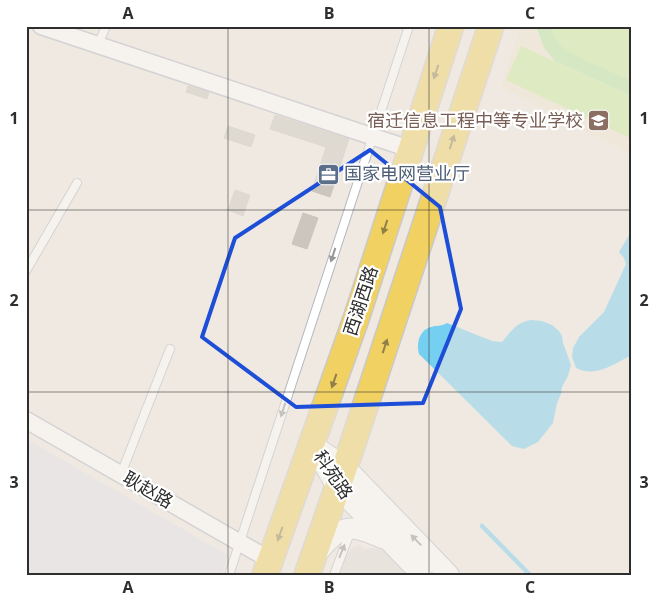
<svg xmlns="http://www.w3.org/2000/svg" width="658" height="601" font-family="'Open Sans','Noto Sans SC',sans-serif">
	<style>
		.industrial { fill: #e3e1e8 }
		.education { fill: #f0e6d1 }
		.green { fill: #b6e59e }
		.pitch { fill: #c9ec9a }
		.plaza { fill: #dfdcd8 }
		.water { fill: #75cff0 }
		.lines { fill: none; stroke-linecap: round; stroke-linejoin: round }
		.stream { stroke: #75cff0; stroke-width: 4.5 }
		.building { fill: #cbc7bf; stroke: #cbc5ba }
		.service-casing { stroke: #b4b7c1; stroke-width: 10 }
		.minor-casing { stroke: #b4b7c1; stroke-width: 19 }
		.tertiary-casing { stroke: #b4b7c1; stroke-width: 22 }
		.primary-casing { stroke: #c9c9c9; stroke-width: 28 }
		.service { stroke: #fff; stroke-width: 8 }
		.minor { stroke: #fff; stroke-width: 16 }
		.tertiary { stroke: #fff; stroke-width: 20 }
		.primary { stroke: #f2d163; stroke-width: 25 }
		.oneway { fill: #908048 }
		.oneway2 { fill: #969696 }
		.marked { fill: none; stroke: #1d4ed8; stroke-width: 4; stroke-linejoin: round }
		.grid { fill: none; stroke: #2e2e2e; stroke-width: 1; stroke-opacity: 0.55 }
		.labels { text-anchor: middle; stroke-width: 4.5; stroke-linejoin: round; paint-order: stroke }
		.education-label { font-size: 18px; fill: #785e54; stroke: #fff; text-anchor: end }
		.service-label { font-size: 18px; fill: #4e5e75; stroke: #fff; text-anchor: start }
		.street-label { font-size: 18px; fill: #2e2e2e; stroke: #fff }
		.neatline { fill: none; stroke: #2e2e2e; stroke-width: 2 }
		.grid-label { font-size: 16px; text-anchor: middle; font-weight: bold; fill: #2e2e2e }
	</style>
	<rect width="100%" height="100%" fill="#efe9e1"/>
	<path class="industrial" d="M26,439L228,555L222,575H26Z"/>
	<path class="education" d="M520,26H632V155L501,87Z"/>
	<path class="green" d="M536,26H632V96L555,61L544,48Z"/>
	<path class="pitch" d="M550,26H632V81C615,73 570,56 559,44C554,38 552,33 550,26Z
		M521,46L632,96V139L506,80Z"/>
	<path class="plaza" d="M360,544L363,549L373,548L384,550L409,575H340L346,557L352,548Z"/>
	<path class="water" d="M632,230V355C613,364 597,378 576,368L572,357L573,348L579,337L604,312L626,264L624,258L619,252Z
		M531,320L542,321L552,325L559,331L562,336L563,343L571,365L568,376L562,387L561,394L557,403L553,423L538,442L524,449L512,446L419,354C416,344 419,330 431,327C437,325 440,327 447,323L492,341L502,342C511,331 517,322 531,320Z"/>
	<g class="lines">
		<path class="stream" d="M482,526L530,575"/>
	</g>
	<path class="building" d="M188,86L209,92L207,99L186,92Z
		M275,115L349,139L330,197L312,191L326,147L270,129Z
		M228,126L255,135L251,147L224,138Z
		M235,190L250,195L243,216L228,210Z
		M303,213L318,218L307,249L292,244Z"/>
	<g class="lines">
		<defs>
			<path id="service" d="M98,45L106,26
				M26,271L77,183
				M121,474L170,349
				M229,575L409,26
				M334,575L351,530"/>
			<path id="minor" d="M41,26L410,149
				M26,420L270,560"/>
			<path id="tertiary" d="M313,445L344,466L449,575
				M315,449L337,487L422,575
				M316,554C342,525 347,522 382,538"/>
			<path id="primary" d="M265,575L356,319L451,26
				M307,575L352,446L491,26"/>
		</defs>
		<use href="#service" class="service-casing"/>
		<use href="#minor" class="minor-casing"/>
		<use href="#tertiary" class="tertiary-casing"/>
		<use href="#primary" class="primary-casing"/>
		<use href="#service" class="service"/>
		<use href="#minor" class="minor"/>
		<use href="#tertiary" class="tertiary"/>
		<use href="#primary" class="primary"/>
	</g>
	<defs><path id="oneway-solid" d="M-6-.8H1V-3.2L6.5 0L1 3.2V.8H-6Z" transform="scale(1.25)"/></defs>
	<g class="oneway">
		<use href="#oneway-solid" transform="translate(436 72) rotate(109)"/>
		<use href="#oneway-solid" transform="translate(452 142) rotate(-72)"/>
		<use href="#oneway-solid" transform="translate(385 227) rotate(108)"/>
		<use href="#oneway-solid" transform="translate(385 346) rotate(-72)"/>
		<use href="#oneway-solid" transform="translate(334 381) rotate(109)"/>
		<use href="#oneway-solid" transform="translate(280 534) rotate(110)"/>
	</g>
	<g class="oneway2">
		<use href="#oneway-solid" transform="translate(333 255) rotate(108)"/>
		<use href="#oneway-solid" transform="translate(283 410) rotate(108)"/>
		<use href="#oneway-solid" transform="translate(416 540) rotate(-134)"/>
		<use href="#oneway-solid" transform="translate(342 551) rotate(-68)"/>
	</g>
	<path d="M0 0H658V601H0ZM370,150L440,207L461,309L423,403L296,407L202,337L235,238Z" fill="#efe9e1" fill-opacity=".55" fill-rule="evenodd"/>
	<path class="marked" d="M370,150L440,207L461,309L423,403L296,407L202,337L235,238Z"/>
	<path class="grid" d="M228,26V575M429,26V575M26,210H632M26,392H632"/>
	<defs>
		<symbol id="school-square" viewBox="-11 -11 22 22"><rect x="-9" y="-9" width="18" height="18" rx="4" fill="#8d6e63" stroke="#fff"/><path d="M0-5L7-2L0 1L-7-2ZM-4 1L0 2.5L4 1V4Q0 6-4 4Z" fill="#fff"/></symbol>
		<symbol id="office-square" viewBox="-11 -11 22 22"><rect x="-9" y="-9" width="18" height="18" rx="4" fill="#5c6f8a" stroke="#fff"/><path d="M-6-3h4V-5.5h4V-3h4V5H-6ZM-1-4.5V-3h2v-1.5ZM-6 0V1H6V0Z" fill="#fff"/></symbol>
	</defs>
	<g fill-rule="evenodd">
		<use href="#school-square" x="586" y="108" width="25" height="25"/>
		<use href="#office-square" x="316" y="162" width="25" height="25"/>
	</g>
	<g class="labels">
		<g class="education-label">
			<text x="583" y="127">宿迁信息工程中等专业学校</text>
		</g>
		<g class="service-label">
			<text x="344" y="180">国家电网营业厅</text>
		</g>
		<g class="street-label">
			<text transform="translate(361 301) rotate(-72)" y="6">西湖西路</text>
			<text transform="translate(333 475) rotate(56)" y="6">科苑路</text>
			<text transform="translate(148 490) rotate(30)" y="6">耿赵路</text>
		</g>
	</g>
	<rect width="658" height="601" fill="none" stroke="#ffffff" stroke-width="55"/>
	<rect x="28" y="28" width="602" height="546" class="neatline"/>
	<g class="grid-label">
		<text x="128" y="19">A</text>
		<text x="329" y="19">B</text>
		<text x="530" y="19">C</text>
		<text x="14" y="124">1</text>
		<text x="644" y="124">1</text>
		<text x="14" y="306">2</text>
		<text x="644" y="306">2</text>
		<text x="14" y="488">3</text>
		<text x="644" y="488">3</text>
		<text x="128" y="593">A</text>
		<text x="329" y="593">B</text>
		<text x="530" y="593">C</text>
	</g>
</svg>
